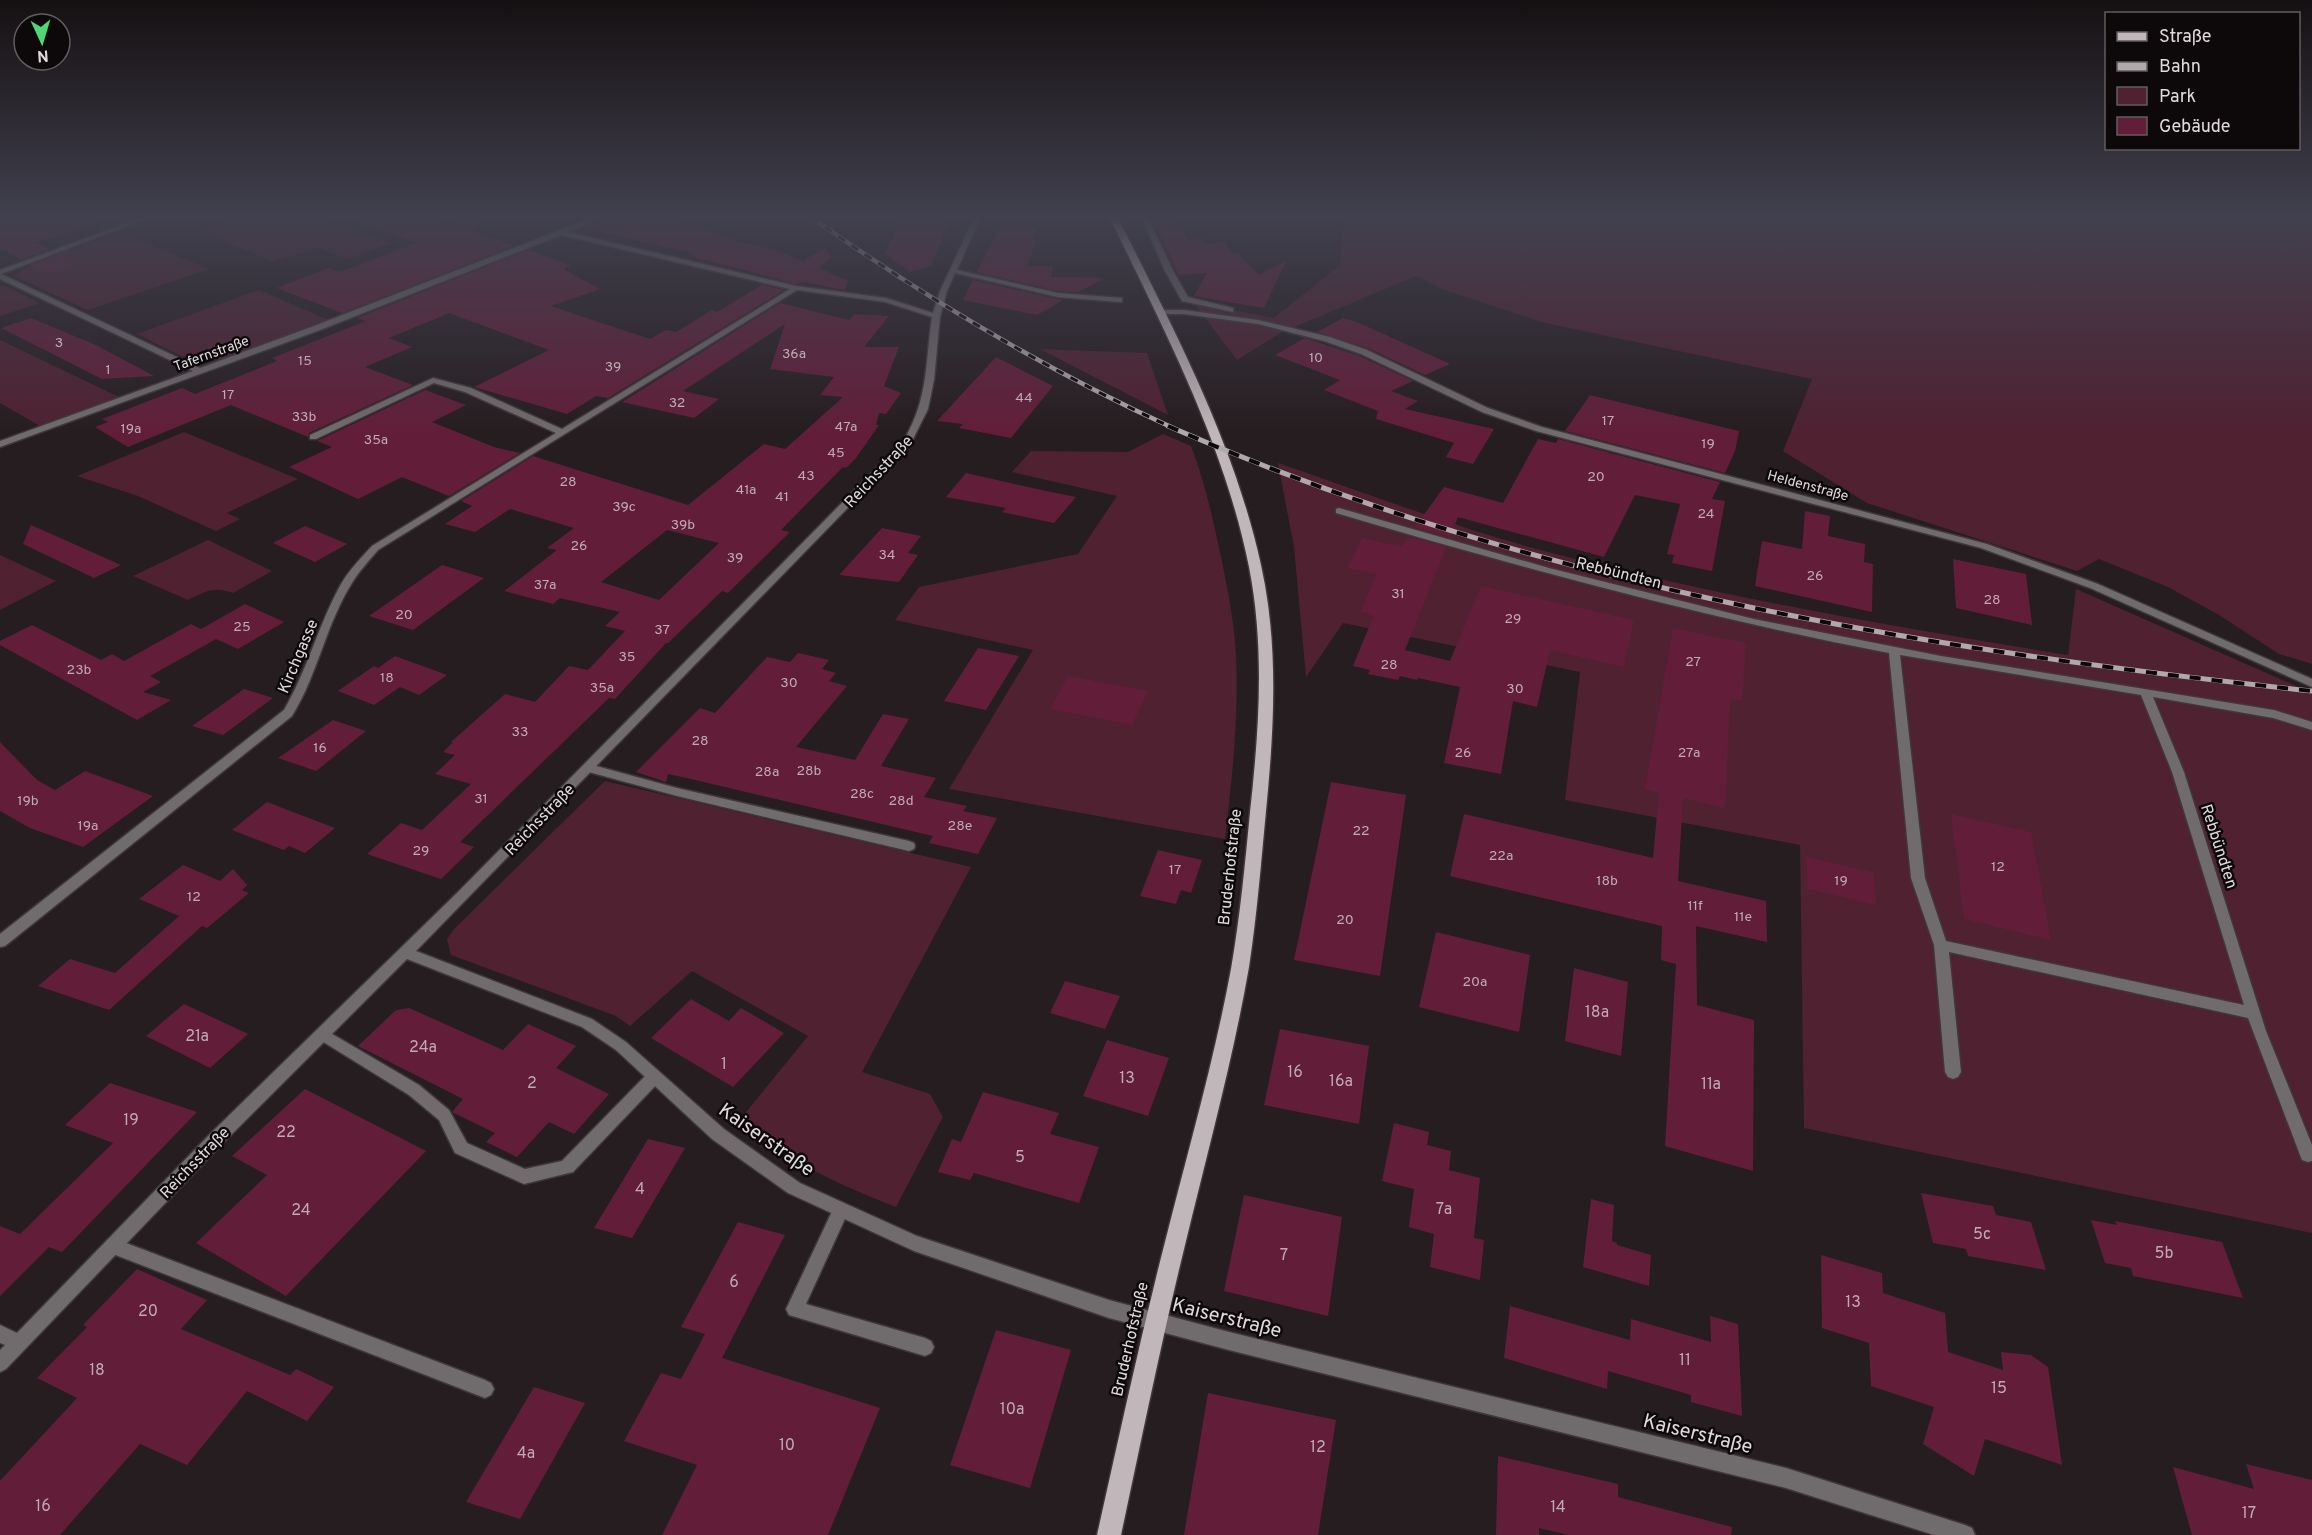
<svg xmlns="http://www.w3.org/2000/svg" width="2312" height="1535" font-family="Overpass,sans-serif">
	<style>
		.green { fill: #4f2131 }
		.building { fill: #621e39; fill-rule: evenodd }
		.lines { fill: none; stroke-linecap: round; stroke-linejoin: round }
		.service-casing { stroke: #40373a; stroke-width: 3 }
		.minor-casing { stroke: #40373a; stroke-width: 3 }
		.primary-casing { stroke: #40373a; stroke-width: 3 }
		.service { fill: #706b6c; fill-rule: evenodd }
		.minor { fill: #706b6c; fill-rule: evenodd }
		.primary { fill: #c1b6b9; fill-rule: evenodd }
		.rail-far1-casing { stroke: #b0a9ab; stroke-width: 4.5 }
		.rail-casing { stroke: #b0a9ab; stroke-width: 5 }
		.rail-far1 { stroke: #0d090a; stroke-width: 3; stroke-dasharray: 8; stroke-linecap: butt }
		.rail { stroke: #0d090a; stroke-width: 4; stroke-dasharray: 11; stroke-linecap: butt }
		.labels { text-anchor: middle; stroke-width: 5; stroke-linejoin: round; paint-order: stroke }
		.number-label { font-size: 14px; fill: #c0abb3 }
		.far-street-label { font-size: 14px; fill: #e0dadc; stroke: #0d090a }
		.street-label { font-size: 16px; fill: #e0dadc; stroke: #0d090a }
		.near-number-label { font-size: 16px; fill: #c0abb3 }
		.near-street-label { font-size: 20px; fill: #e0dadc; stroke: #0d090a }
	</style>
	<rect width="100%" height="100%" fill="#261d20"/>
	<path class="green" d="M237,218H321L392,243L347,259L319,248L273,261L197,231Z
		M1344,218H2312V664L2279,654L2219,615L2168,587L2099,559L2077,571L1867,503L1783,451L1812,379L1541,322L1442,289L1416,276L1280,333L1237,360L1194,303L1274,318L1340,265Z
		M119,232L209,269L88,310L14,276L31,264Z
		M0,286H5L40,303L0,316Z
		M259,290L329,320C299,331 225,366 196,360C176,356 155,342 137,334Z
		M0,340L119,397L40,426L0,403Z
		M1040,349L1147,353L1168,415Z
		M184,432L298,479L227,513L240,519L216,531L138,496L77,476Z
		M1163,434L1191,446C1203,477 1211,510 1218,543C1226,580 1234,618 1236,656C1239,717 1232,778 1225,839L949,789L1033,650L895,620L919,587L1078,554L1117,496L1012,472L1031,451L1128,452Z
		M1278,463C1366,493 1454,527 1544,551C1717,596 1892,627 2068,655L2076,589L2312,693V1233L1804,1128L1800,845L1565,800L1580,672L1343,623L1306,677L1294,547Z
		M208,540L272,571L233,593C214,586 205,591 188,600L133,576Z
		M0,555L56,581L0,610Z
		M605,781L971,867L862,1072L930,1094L943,1117L896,1207C835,1183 790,1162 738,1122L808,1036L692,971L630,1026L616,1016L451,955L447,939L454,929Z"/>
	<path class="building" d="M0,218H94L95,226L35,242L50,249L21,260L5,250L0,251Z
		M355,218H437L439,228L468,218H478L474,232L514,246L342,313L277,288L329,268L339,272L417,243L355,221Z
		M602,218H673L738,241L782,252L803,261L825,248L832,257L819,268L848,281L845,290L803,282L796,284L691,256L696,254L583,228Z
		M901,218H950L931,266L910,272L885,254Z
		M1177,218L1188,240L1203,239L1206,244L1225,242L1232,254L1238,253L1259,275L1286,261L1264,308L1194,296L1207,273L1179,275L1153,220Z
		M1000,226L1038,227L1033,239H1037L1027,266H1053L1051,277L1105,278L1078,292L1058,291L977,272Z
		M528,250L572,266L563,269L600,289L551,306L650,339L666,330L676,332L712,310L717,312L762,285L784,290L608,398L596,396L567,414L474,387L549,350L449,313L389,338L412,347L365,367L413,385L309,433L308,437L231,405L128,447L95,427L108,422L102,419L182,388L195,394L277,361L272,358L366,321L357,318Z
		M61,254L81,263L45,274L30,265Z
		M973,280L1057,299L1063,300L1037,315L963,300Z
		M780,303L849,320L855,314L889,316L864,347H899L884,386L901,393L886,414L879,413L876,425H879L856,458L846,468L843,467L781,530L790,532L728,593L722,591L668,643H666L615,699L609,698L460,842L474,847L441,879L367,854L401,823L422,830L471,784L435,774L455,755L443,752L453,742H451L505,694L535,702L569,666L588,670L625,631L605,626L620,612L560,598L553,604L504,591L557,550L547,548L574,528L510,509L475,532L445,524L472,506L461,501L533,456L688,505L764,444L785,449L843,397L820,395L834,377L770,369L785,324L683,391L719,399L694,418L622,402ZM667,530L719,543L659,600L601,582Z
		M31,318L98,346L154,376L102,379L1,328Z
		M1343,318L1357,322L1450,364L1425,375L1368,348L1317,332Z
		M1305,338L1360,356L1413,381L1391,391L1418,401L1405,409L1494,429L1473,464L1446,457L1454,443L1376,419L1378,411L1324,390L1340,380L1275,355Z
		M996,357L1053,386L1011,438L959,428L963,424L937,421Z
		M425,390L466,405L432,422L494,447L520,453L449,496L402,477L358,499L289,467L332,447L317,441Z
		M1590,395L1739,431L1735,451L1725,473L1565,431Z
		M1538,439L1556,443L1558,439L1720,482L1712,499L1725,501L1712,571L1672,563L1674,555L1667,554L1680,504L1635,495L1604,557L1458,517L1450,537L1415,527L1444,487L1503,503Z
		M966,473L1046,491L1076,497L1054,523L1002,512L1006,508L946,497Z
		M1805,511L1830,516L1828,536L1865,544L1864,562L1873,564L1872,612L1755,586L1762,541L1802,549Z
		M31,525L121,565L94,578L23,544Z
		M305,526L347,544L315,562L273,543Z
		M882,528L921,536L908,553L918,555L899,582L839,575Z
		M1409,537L1446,547L1405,650L1450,661L1481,586L1634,620L1624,667L1550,650L1537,707L1513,701L1501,774L1444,763L1460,687L1418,678L1417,680L1400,676L1398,680L1368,674L1370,670L1353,666L1374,615L1360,612L1377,574L1347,568L1362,538L1401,547Z
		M1953,559L2026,574L2032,625L1956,608Z
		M442,565L484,578L413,630L369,616Z
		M245,604L284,622L238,649L216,639L150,676L161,682L143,692L171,700L137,720L0,645V641L32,625L101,660L112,654L124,661L191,624L201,629Z
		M1673,628L1746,643L1742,701L1730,699L1725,808L1683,798L1678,881L1766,901L1767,942L1696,926L1697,1005L1754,1020L1753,1171L1665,1146L1676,964L1661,960L1662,926L1450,876L1464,814L1653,858L1659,793L1645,789Z
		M978,648L1019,656L986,710L944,701Z
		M798,653L829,660L822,669L836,673L829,681L847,686L796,747L855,760L883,714L909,719L881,766L936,778L924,797L967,806L963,811L997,818L978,854L929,843L933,836L691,779L668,774L666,782L636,772L700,708L715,713L767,657L790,662Z
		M395,656L447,675L419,695L400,687L374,705L338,691L374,666L378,668Z
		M1068,676L1148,691L1132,725L1050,709Z
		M244,689L273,698L223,735L192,726Z
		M333,720L366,731L316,771L278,758Z
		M0,742L37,780L55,790L85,771L153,796L83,847L30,828L0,811Z
		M1331,782L1406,795L1380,976L1294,960Z
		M267,802L335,828L305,853L289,846L284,850L232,830Z
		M1951,814L2031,832L2051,940L1964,919Z
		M1158,850L1202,860L1191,893L1181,890L1176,904L1140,896Z
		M1806,857L1873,872L1877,905L1808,889Z
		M183,865L220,881L233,869L247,885L242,890L249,893L207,928L202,926L109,1010L38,986L70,959L115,973L179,916L139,899Z
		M1436,932L1530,955L1519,1032L1419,1007Z
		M1574,968L1628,982L1621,1056L1565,1041Z
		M1065,981L1120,996L1105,1029L1050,1013Z
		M691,999L729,1021L741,1008L784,1033L733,1087L651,1038Z
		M184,1004L248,1034L210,1068L146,1036Z
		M409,1008L503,1050L528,1024L576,1046L556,1068L609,1094L574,1134L549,1122L517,1157L486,1142L495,1133L452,1112L463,1099L358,1046L396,1010Z
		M1280,1029L1369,1046L1359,1124L1264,1105Z
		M1107,1040L1169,1058L1148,1116L1083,1096Z
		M110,1083L197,1112L62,1252L49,1247L0,1296V1226L20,1234L113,1143L65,1125Z
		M305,1089L426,1151L286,1296L196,1243L267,1175L232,1156Z
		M983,1092L1059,1113L1050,1134L1099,1147L1079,1203L974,1173L970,1180L938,1172L952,1139L961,1142Z
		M1394,1123L1429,1132L1427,1145L1451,1151L1449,1170L1480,1178L1474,1238L1484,1240L1480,1280L1430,1267L1434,1234L1409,1227L1414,1189L1382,1181Z
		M648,1139L685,1148L632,1238L594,1228Z
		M1921,1193L1993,1206L1996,1215L2031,1222L2046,1270L1968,1256L1966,1249L1933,1243Z
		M1244,1195L1342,1217L1328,1316L1224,1291Z
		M1591,1199L1614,1205L1612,1241L1617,1243V1245L1651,1255L1649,1286L1583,1267Z
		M2091,1220L2117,1225L2115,1221L2222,1242L2243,1298L2133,1276L2131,1268L2105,1263Z
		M738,1222L785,1235L722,1358L880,1408L828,1535H662L697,1465L624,1441L661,1373L681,1379L705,1334L681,1327Z
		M1821,1255L1882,1273L1883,1293L1945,1313L1948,1352L2003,1370L2001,1352L2031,1355L2048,1367L2062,1465L1985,1439L1974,1476L1923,1444L1934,1407L1871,1386L1869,1343L1822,1328Z
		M137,1269L207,1300L181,1329L290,1375L296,1369L334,1387L307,1421L247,1391L187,1465L140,1444L60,1535H0V1481L77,1398L37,1378L87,1327L83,1325Z
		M1510,1306L1630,1340L1631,1319L1711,1342L1710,1316L1738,1324L1742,1416L1691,1402V1395L1608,1371L1607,1389L1504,1358Z
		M996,1330L1071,1350L1030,1488L950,1465Z
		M534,1387L585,1403L520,1519L466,1502Z
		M1208,1393L1336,1420L1318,1535H1184Z
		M1498,1456L1618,1484V1497L1732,1527L1731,1535H1569L1539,1528V1535H1496Z
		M2246,1464L2312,1480V1535H2192L2173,1467L2254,1489Z"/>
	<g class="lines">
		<defs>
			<path id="service" d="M589,764L677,788L909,841L914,843L915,846L914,849L909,851L677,796L585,771L583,768Z
				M322,1028L419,1085L449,1110L467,1143L525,1169L562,1161L649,1072L654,1070L659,1072L662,1077L659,1082L573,1172L524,1184L455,1153L439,1120L409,1095L317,1038L315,1034L317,1030Z
				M841,1202L847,1205L849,1210L806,1304L925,1338L931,1341L934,1347L931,1353L925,1356L789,1315L786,1309L789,1303L835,1205Z
				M113,1238L485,1380L491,1383L494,1389L491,1395L485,1398L113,1254L107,1252L105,1246L107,1240Z"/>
			<path id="minor" d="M140,218H149L1,274L200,368L314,326L591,218H600L567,232L796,286L886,298L933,313L940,291L974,218H980L957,270L1058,293L1122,298V302H1119L1058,297L955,273L947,291L940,317L934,380L928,409L911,443L416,951L592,1019L626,1042L724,1129L800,1183L917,1236L1109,1300L1229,1332L1786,1468L1965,1525L1972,1528L1975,1535H1934L1786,1488L1229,1350L1109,1318L914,1251L788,1193L712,1139L616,1050L582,1027L407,959L222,1144L6,1369L0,1372V1350L5,1345L0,1343V1325L17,1333L210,1134L457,893L904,440C929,397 925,363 932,317L885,302L797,290L378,550C369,561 359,571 352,583C326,624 318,674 292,716L5,946L0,947V934L284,710C307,671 318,626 340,586C348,571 360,559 372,546L556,433L465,392L434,383L316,439H310V435L433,378L471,388L562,429L790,289L561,235L320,330L0,447V441L193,371L0,279V270Z
				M1142,218H1148L1173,271L1188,297L1233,308V312L1182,301L1165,271Z
				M1158,310H1184L1258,320L1330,337L1367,350L1488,408L1542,427L1987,544L2098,584L2312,679V687L2090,588L1981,548L1536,431L1482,412L1361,354L1324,341L1258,324L1184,314H1161L1157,312Z
				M1339,508L1549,568L1754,619L1941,656L2274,710L2312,722V730L2273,718L2153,697L2184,772L2266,1031L2312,1145V1161L2308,1162L2302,1160L2300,1155L2248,1018L1949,952L1961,1072L1958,1077L1953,1079L1948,1077L1945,1072L1934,945L1911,878L1889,653C1702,617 1518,567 1336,513V509ZM1900,655L2141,695L2172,772L2244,1005L1946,941L1925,878Z"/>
			<path id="primary" d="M1110,218H1118C1174,330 1234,442 1261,565C1279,646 1274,729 1266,811C1261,863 1257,915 1249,967C1233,1059 1208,1150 1186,1241C1162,1338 1142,1437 1121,1535H1097C1119,1437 1140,1339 1165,1242C1188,1151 1214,1061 1231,969C1240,917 1245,865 1250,812C1259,731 1265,648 1249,567C1224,443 1164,330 1110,218Z"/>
		</defs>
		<use href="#service" class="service-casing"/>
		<use href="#minor" class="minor-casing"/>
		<use href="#primary" class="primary-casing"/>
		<use href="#service" class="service"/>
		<use href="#minor" class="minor"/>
		<use href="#primary" class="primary"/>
		<defs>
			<path id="rail-far1" d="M812,218C926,298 1044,369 1171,427"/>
			<path id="rail" d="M1168,426C1530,585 1921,650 2312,691"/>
		</defs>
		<use href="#rail-far1" class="rail-far1-casing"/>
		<use href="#rail" class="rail-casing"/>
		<use href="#rail-far1" class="rail-far1"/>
		<use href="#rail" class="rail"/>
	</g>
	<linearGradient id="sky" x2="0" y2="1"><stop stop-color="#151012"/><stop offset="0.5" stop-color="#41404e"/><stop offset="1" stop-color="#41404e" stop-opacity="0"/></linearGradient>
	<rect width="2312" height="433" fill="url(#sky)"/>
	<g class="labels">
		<g class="number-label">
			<text x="59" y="347">3</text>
			<text x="794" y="358">36a</text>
			<text x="1316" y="362">10</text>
			<text x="305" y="365">15</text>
			<text x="613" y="371">39</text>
			<text x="108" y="374">1</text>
			<text x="228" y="399">17</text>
			<text x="1024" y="402">44</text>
			<text x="677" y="407">32</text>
			<text x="304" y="421">33b</text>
			<text x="1608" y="425">17</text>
			<text x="846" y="431">47a</text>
			<text x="131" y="433">19a</text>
			<text x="376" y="444">35a</text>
			<text x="1708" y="448">19</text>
			<text x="836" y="457">45</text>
			<text x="806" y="480">43</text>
			<text x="1596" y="481">20</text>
			<text x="568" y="486">28</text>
			<text x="746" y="494">41a</text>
			<text x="782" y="501">41</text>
			<text x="624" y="511">39c</text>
			<text x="1706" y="518">24</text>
			<text x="683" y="529">39b</text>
			<text x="579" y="550">26</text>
			<text x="887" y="559">34</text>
			<text x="735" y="562">39</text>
			<text x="1815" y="580">26</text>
			<text x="545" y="589">37a</text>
			<text x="1398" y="598">31</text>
			<text x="1992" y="604">28</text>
			<text x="404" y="619">20</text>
			<text x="1513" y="623">29</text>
			<text x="242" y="631">25</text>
			<text x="662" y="634">37</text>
			<text x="627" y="661">35</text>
			<text x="1693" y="666">27</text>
			<text x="1389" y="669">28</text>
			<text x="79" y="674">23b</text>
			<text x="387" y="682">18</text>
			<text x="789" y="687">30</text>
			<text x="602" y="692">35a</text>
			<text x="1515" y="693">30</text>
			<text x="520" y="736">33</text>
			<text x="700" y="745">28</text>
			<text x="320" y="752">16</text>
			<text x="1463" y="757">26</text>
			<text x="1689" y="757">27a</text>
			<text x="809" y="775">28b</text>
			<text x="767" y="776">28a</text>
			<text x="862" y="798">28c</text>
			<text x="481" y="803">31</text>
			<text x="28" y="805">19b</text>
			<text x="901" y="805">28d</text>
			<text x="88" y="830">19a</text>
			<text x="960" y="830">28e</text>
			<text x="1361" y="835">22</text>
			<text x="421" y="855">29</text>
			<text x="1501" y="860">22a</text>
			<text x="1998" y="871">12</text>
			<text x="1175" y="874">17</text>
			<text x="1607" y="885">18b</text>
			<text x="1841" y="885">19</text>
			<text x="194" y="901">12</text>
			<text x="1695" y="910">11f</text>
			<text x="1743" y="921">11e</text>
			<text x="1345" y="924">20</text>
			<text x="1475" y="986">20a</text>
		</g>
		<g class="far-street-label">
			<text transform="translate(211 353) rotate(-20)" y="5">Tafernstraße</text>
			<text transform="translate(1808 485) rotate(15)" y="5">Heldenstraße</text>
		</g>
		<g class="street-label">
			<text transform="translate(878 471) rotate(-47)" y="6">Reichsstraße</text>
			<text transform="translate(1619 572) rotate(14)" y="6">Rebbündten</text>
			<text transform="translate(297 656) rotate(-67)" y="6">Kirchgasse</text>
			<text transform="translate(539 819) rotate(-46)" y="6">Reichsstraße</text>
			<text transform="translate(2220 846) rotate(72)" y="6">Rebbündten</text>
			<text transform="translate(1229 867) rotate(-84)" y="6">Bruderhofstraße</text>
			<text transform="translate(194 1162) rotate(-46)" y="6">Reichsstraße</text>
			<text transform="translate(1129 1339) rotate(-77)" y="6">Bruderhofstraße</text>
		</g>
		<g class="near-number-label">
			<text x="1597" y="1017">18a</text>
			<text x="197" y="1041">21a</text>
			<text x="423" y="1052">24a</text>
			<text x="724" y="1069">1</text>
			<text x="1295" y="1077">16</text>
			<text x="1127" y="1083">13</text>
			<text x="1341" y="1086">16a</text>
			<text x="532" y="1088">2</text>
			<text x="1711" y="1089">11a</text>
			<text x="131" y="1125">19</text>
			<text x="286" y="1137">22</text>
			<text x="1020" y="1162">5</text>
			<text x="640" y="1194">4</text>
			<text x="1444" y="1214">7a</text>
			<text x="301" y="1215">24</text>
			<text x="1982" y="1239">5c</text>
			<text x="2164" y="1258">5b</text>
			<text x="1284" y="1260">7</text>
			<text x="734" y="1287">6</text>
			<text x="1853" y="1307">13</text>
			<text x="148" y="1316">20</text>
			<text x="1685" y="1365">11</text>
			<text x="97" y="1375">18</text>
			<text x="1999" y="1393">15</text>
			<text x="1012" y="1414">10a</text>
			<text x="787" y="1450">10</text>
			<text x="1318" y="1452">12</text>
			<text x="526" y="1458">4a</text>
			<text x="43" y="1511">16</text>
			<text x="1558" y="1512">14</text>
			<text x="2249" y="1518">17</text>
		</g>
		<g class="near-street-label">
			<text transform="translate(767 1139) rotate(35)" y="7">Kaiserstraße</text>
			<text transform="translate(1227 1317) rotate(14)" y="7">Kaiserstraße</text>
			<text transform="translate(1698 1433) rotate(14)" y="7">Kaiserstraße</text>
		</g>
	</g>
	<rect x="2105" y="12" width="195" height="138" fill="#0d090a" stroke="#615d5e" stroke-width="1.5"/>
	<rect x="2117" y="32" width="30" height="9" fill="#c1b6b9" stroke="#615d5e" stroke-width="1.5"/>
	<text x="2159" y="42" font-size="18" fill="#e0dadc">Straße</text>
	<rect x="2117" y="62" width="30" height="9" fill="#b0a9ab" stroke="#615d5e" stroke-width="1.5"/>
	<text x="2159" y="72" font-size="18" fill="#e0dadc">Bahn</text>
	<rect x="2117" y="87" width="30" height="18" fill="#4f2131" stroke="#615d5e" stroke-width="1.5"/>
	<text x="2159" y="102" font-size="18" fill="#e0dadc">Park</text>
	<rect x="2117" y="117" width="30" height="18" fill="#621e39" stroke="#615d5e" stroke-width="1.5"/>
	<text x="2159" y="132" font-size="18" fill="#e0dadc">Gebäude</text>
	<g transform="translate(42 42) rotate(176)"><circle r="28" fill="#0d090a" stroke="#615d5e" stroke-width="1.5"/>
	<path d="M0-4.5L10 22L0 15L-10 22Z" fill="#50d674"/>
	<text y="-9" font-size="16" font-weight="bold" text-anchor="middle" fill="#e0dadc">N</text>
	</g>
</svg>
